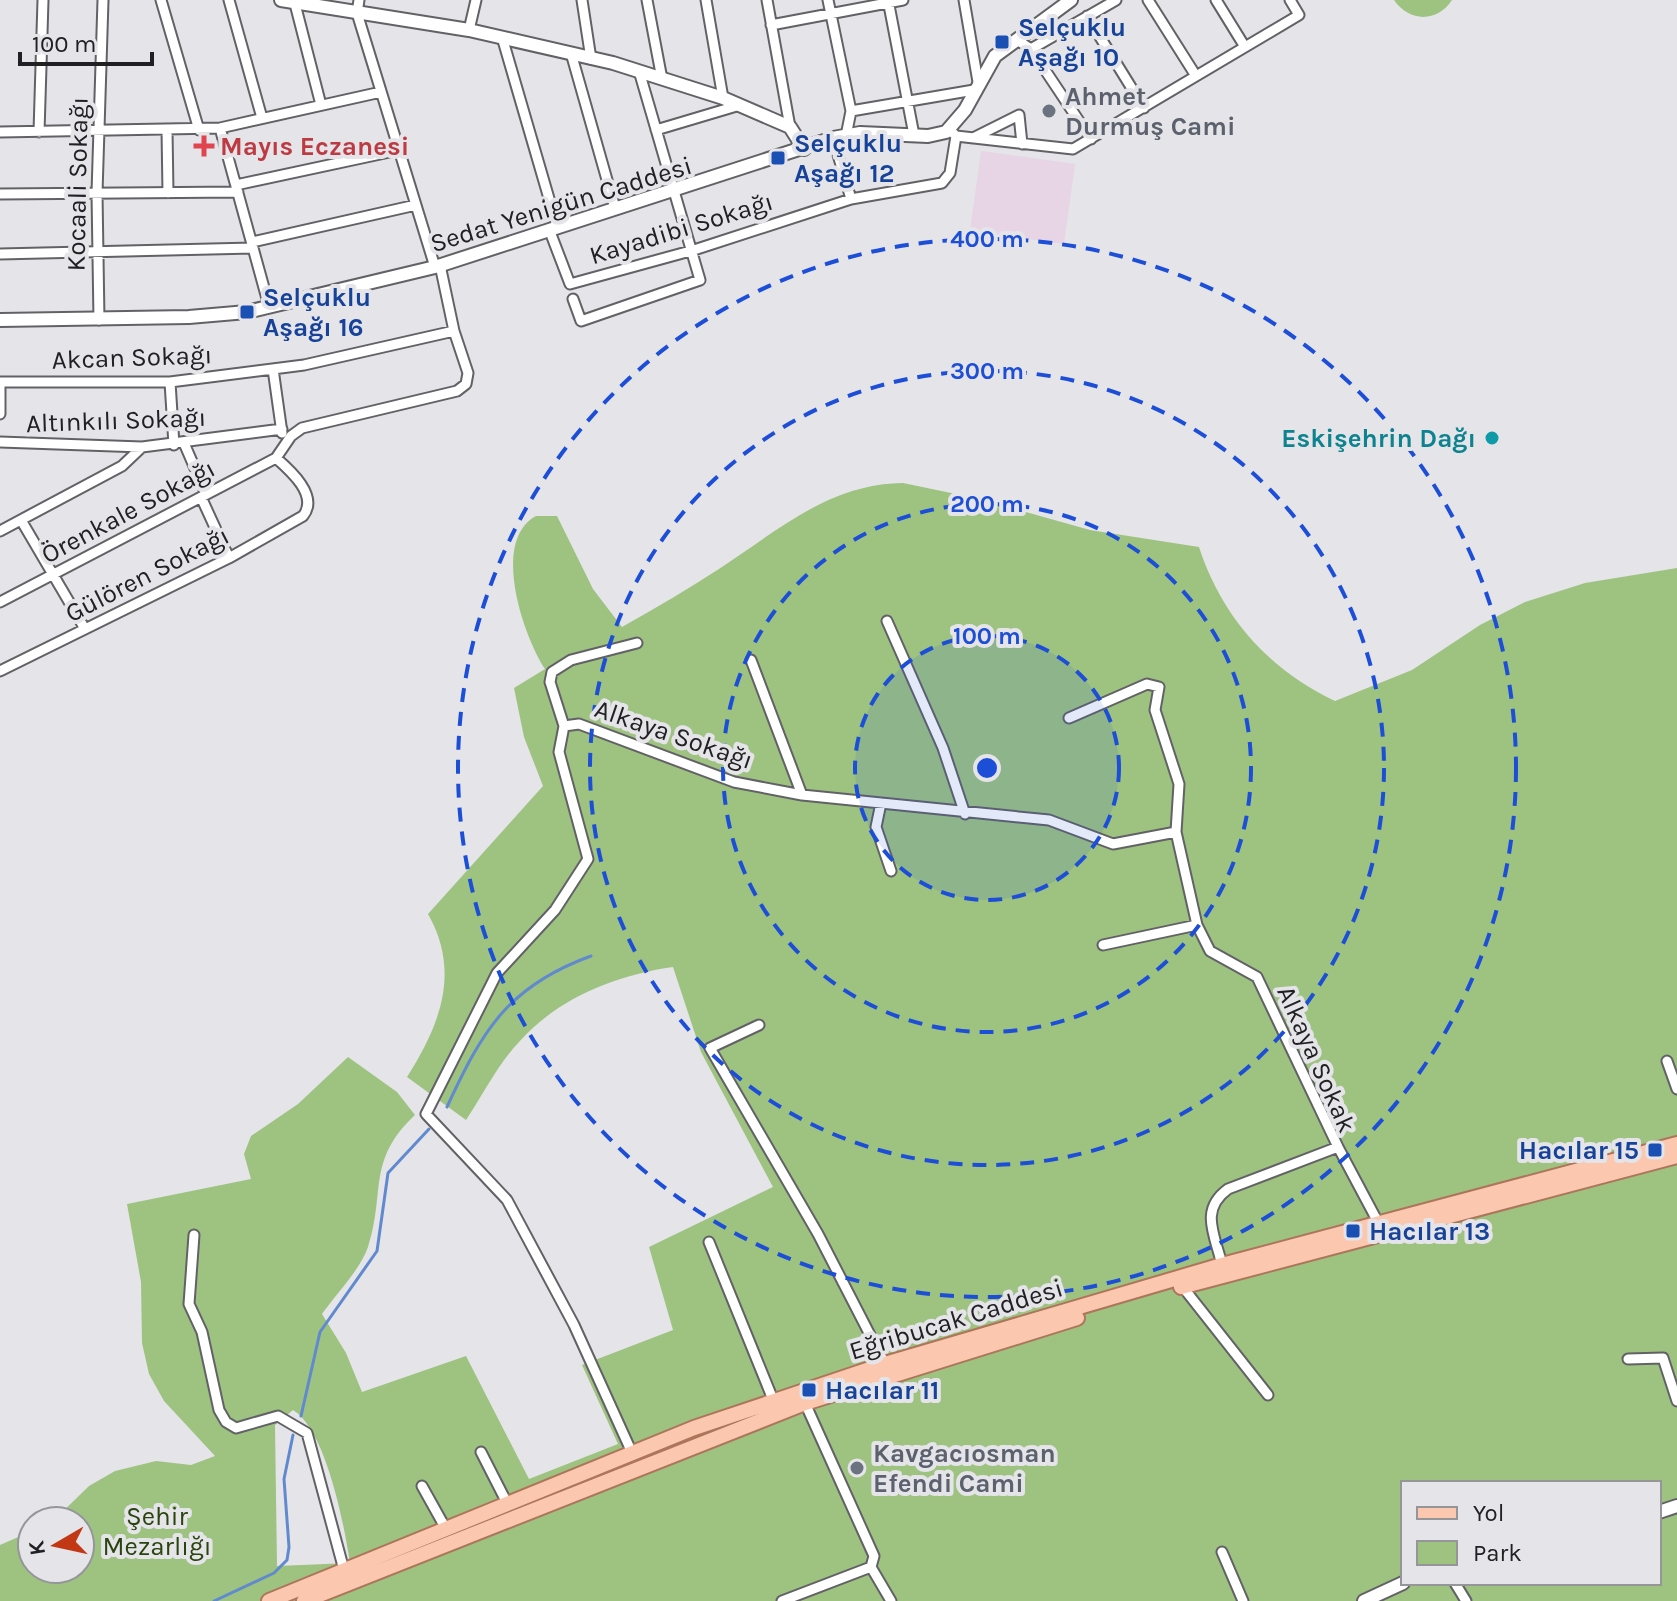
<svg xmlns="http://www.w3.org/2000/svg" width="1677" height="1601" font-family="Karla,sans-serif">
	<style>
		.education { fill: #e7d4e4 }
		.green { fill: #9ec381; fill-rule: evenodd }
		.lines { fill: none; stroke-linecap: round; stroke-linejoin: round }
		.stream { stroke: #618ace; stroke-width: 3 }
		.minor-casing { stroke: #626266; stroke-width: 13 }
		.tertiary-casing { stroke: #626266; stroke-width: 16 }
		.primary-casing { stroke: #ad765c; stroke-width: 18 }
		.minor { stroke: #fff; stroke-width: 9 }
		.tertiary { stroke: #fff; stroke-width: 12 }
		.primary { stroke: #fbc8af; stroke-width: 14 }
		.ring { fill: none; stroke: #1d4ed8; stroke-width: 4; stroke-dasharray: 14 10 }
		.transit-dot { fill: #1a4fb4; stroke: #e4e4e9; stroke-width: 3 }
		.worship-dot { fill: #6b7280; stroke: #e4e4e9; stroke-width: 3 }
		.health-dot { fill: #e0444e; stroke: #e4e4e9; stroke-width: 3 }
		.culture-dot { fill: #0f9aa8; stroke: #e4e4e9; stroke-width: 3 }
		.labels { text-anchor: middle; stroke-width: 8; stroke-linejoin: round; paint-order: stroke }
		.transit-label { font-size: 26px; font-weight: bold; fill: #164399; stroke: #e4e4e9; text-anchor: start }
		.worship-label { font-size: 26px; font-weight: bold; fill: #5b616d; stroke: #e4e4e9; text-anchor: start }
		.health-label { font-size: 26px; font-weight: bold; fill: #be3a42; stroke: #e4e4e9; text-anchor: start }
		.street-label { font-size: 26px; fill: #212123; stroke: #e4e4e9 }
		.culture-label { font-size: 26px; font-weight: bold; fill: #0d838f; stroke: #e4e4e9; text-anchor: end }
		.park-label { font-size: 26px; fill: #29440d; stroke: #e4e4e9 }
		.centre { fill: #1d4ed8; stroke: #e4e4e9; stroke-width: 4 }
		.ring-label { font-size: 24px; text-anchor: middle; font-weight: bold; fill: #1d4ed8; stroke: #e4e4e9; stroke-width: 8; stroke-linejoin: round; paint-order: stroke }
	</style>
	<rect width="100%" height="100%" fill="#e4e4e9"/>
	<path class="education" d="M981,151L1075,164L1064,244L970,231Z"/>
	<path class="green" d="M1394,0H1452C1437,23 1409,22 1394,0Z
		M903,483L980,499L1090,530L1199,547C1222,617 1268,669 1335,701L1412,670L1480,625L1525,602L1585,583L1677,568V1601H0V1545L32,1531V1569H80V1521H53L89,1486L115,1471L156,1461L191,1465L215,1456L164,1401L149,1374L142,1343L141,1282L127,1204L251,1179L244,1154L251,1136L298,1104L348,1057L397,1092L415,1115C366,1161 386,1192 368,1247C360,1270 336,1294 322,1314L346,1353L362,1392L466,1356L529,1479L618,1444L582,1365L673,1330L649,1247L773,1187L701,1052L673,967C616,975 558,998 519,1042C498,1064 483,1095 466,1120L407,1077C440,1025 461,972 428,914L543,786L524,737L514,688L545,669C524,637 490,541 536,516H557L593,589L622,627C656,608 690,588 722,567C781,528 830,484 903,483ZM293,1410C326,1430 344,1524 350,1563L277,1566L275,1425ZM1403,1483H1659V1583H1403Z"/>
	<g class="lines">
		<path class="stream" d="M447,1107C482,1031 508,986 591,956
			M301,1416L320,1332L377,1251L388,1173L429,1129
			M214,1601L274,1573L287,1560L289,1547L284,1479L293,1435"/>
		<defs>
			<path id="minor" d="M161,0L199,130
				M229,0L262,118
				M294,0L321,105
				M359,0L357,13L435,267
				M582,0L591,59
				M647,0L662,79
				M706,0L723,98
				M767,0L790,127
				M828,0L851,111L846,136
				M888,0L914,135
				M964,0L978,82
				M1148,0L1196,76
				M1216,0L1245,47
				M1087,16L1144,108
				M771,25L903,0
				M469,30L476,0
				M502,37L557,226
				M1017,40L1031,49L1116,0
				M1031,49L1091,139
				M571,53L615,208
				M851,111L974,90
				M220,128L269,306
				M167,130L168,193
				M656,130L740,105
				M0,132L220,128L381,92
				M39,132L43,0
				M952,132L956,136L1073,149L1299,15L1290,0
				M833,138L851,199
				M973,138L1019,115L1022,144
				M236,185L399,150
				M0,194L238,192
				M549,229L570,284L694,250L851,199L942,183L950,173L956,136
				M252,242L416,205
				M0,254L253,248
				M573,299L581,321L700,280L639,71
				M99,320L97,193L103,0
				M273,369L282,433
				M170,382L174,445
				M0,414V382H170L304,365L454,331
				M0,442L142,447L282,429
				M184,443L206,494
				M276,458L291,436L302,428L457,391L466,384L468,373L454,331L440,265
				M201,497L229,558
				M21,520L85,629
				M0,531L122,466L142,447
				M0,602L276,458
				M887,621L943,748L965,814
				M751,660L802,795
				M0,671L229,558L303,516C319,496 291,471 276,458
				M1069,718L1147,684L1159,687L1155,710L1179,784L1176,832L1197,925L1210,951L1257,977L1338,1147L1228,1189C1199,1210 1215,1235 1222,1265
				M564,726L550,682L552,672L571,660L637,643
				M881,803L876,827L891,871
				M1103,945L1197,925
				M759,1025L710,1048L818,1234L885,1364
				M1667,1061L1677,1089
				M1338,1147L1379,1224
				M194,1235L189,1304L202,1332L219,1410L226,1422L236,1428L278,1416L307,1433L344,1570
				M709,1242L774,1402
				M1182,1286L1268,1395
				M1628,1359L1663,1358L1677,1401
				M805,1403L874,1556L871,1567
				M481,1452L508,1505
				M633,1455L574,1325L507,1200L426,1114L497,973L555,910L588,859L559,752L564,726L579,724L734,782L802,795L1049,820L1113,844L1176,832
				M422,1486L446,1529
				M1222,1552L1243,1601
				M1455,1583L1466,1601
				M782,1601L871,1567L891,1601"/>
			<path id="tertiary" d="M281,0L469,30L613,63L723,98L790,127L804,149
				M0,320L189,317L247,312L435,267L833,138L860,133L928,136L946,132L965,110L995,56L1071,0
				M1659,1512L1677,1506
				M1364,1601L1403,1583"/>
			<path id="primary" d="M1181,1287L1677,1156
				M269,1601L694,1428L885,1364L1222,1265L1677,1144
				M304,1601L805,1403L1077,1318"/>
		</defs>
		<use href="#minor" class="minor-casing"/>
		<use href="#tertiary" class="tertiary-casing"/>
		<use href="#primary" class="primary-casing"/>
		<use href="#minor" class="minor"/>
		<use href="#tertiary" class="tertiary"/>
		<use href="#primary" class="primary"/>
	</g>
	<circle cx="987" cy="768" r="132" fill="#1d4ed8" fill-opacity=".12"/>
	<g class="ring">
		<circle cx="987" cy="768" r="132"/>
		<circle cx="987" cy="768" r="264"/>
		<circle cx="987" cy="768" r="397"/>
		<circle cx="987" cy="768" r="529"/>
	</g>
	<g class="transit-dot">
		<rect x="994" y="34" width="16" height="16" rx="4"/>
		<rect x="770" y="150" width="16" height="16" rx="4"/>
		<rect x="239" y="304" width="16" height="16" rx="4"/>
		<rect x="1647" y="1142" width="16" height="16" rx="4"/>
		<rect x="1345" y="1223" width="16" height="16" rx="4"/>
		<rect x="801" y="1382" width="16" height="16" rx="4"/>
	</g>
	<g class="worship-dot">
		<circle cx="1049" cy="111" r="8"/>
		<circle cx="857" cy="1468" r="8"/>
	</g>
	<path class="health-dot" d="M200 134h8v8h8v8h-8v8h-8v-8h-8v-8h8z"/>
	<circle class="culture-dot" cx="1492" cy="438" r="8"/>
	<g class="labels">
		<g class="transit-label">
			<text x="1018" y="36">Selçuklu<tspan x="1018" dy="30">Aşağı 10</tspan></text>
			<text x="794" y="152">Selçuklu<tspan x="794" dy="30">Aşağı 12</tspan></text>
			<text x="263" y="306">Selçuklu<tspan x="263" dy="30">Aşağı 16</tspan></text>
			<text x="1639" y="1159" text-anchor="end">Hacılar 15</text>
			<text x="1369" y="1240">Hacılar 13</text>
			<text x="825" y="1399">Hacılar 11</text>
		</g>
		<g class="worship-label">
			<text x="1065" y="105">Ahmet<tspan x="1065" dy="30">Durmuş Cami</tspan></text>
			<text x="873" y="1462">Kavgacıosman<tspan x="873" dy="30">Efendi Cami</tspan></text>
		</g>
		<g class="health-label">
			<text x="220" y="155">Mayıs Eczanesi</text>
		</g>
		<g class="street-label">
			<text transform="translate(77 184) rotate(-89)" y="9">Kocaali Sokağı</text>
			<text transform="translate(561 204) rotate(-17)" y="9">Sedat Yenigün Caddesi</text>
			<text transform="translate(681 228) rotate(-17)" y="9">Kayadibi Sokağı</text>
			<text transform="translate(132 357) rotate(-2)" y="9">Akcan Sokağı</text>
			<text transform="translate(116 420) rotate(-2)" y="9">Altınkılı Sokağı</text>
			<text transform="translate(128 511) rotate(-28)" y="9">Örenkale Sokağı</text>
			<text transform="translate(147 574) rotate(-27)" y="9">Gülören Sokağı</text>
			<text transform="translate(674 734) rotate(19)" y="9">Alkaya Sokağı</text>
			<text transform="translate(1317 1059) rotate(66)" y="9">Alkaya Sokak</text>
			<text transform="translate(956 1319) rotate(-17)" y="9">Eğribucak Caddesi</text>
		</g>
		<g class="culture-label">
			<text x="1476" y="447">Eskişehrin Dağı</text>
		</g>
		<g class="park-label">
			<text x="157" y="1525">Şehir<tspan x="157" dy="30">Mezarlığı</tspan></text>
		</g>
	</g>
	<circle cx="987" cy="768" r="12" class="centre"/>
	<g class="ring-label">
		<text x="987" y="247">400 m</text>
		<text x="987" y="379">300 m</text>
		<text x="987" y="512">200 m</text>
		<text x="987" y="644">100 m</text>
	</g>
	<rect x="1401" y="1481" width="260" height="104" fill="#e4e4e9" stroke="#96969a" stroke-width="2"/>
	<rect x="1417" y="1507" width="40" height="12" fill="#fbc8af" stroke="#96969a" stroke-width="2"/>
	<text x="1473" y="1521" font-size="24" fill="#212123">Yol</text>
	<rect x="1417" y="1541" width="40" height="24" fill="#9ec381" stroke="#96969a" stroke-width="2"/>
	<text x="1473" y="1561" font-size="24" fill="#212123">Park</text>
	<g transform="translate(56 1545) rotate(261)"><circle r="38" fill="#e4e4e9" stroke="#96969a" stroke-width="2"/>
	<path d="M0-6L14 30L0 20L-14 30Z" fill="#c23814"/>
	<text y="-12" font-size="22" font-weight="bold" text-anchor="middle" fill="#212123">K</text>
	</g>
	<path d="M20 52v12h132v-12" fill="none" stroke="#212123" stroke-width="4"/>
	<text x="32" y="52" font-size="24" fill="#212123" stroke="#e4e4e9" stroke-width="6" paint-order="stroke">100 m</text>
</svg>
